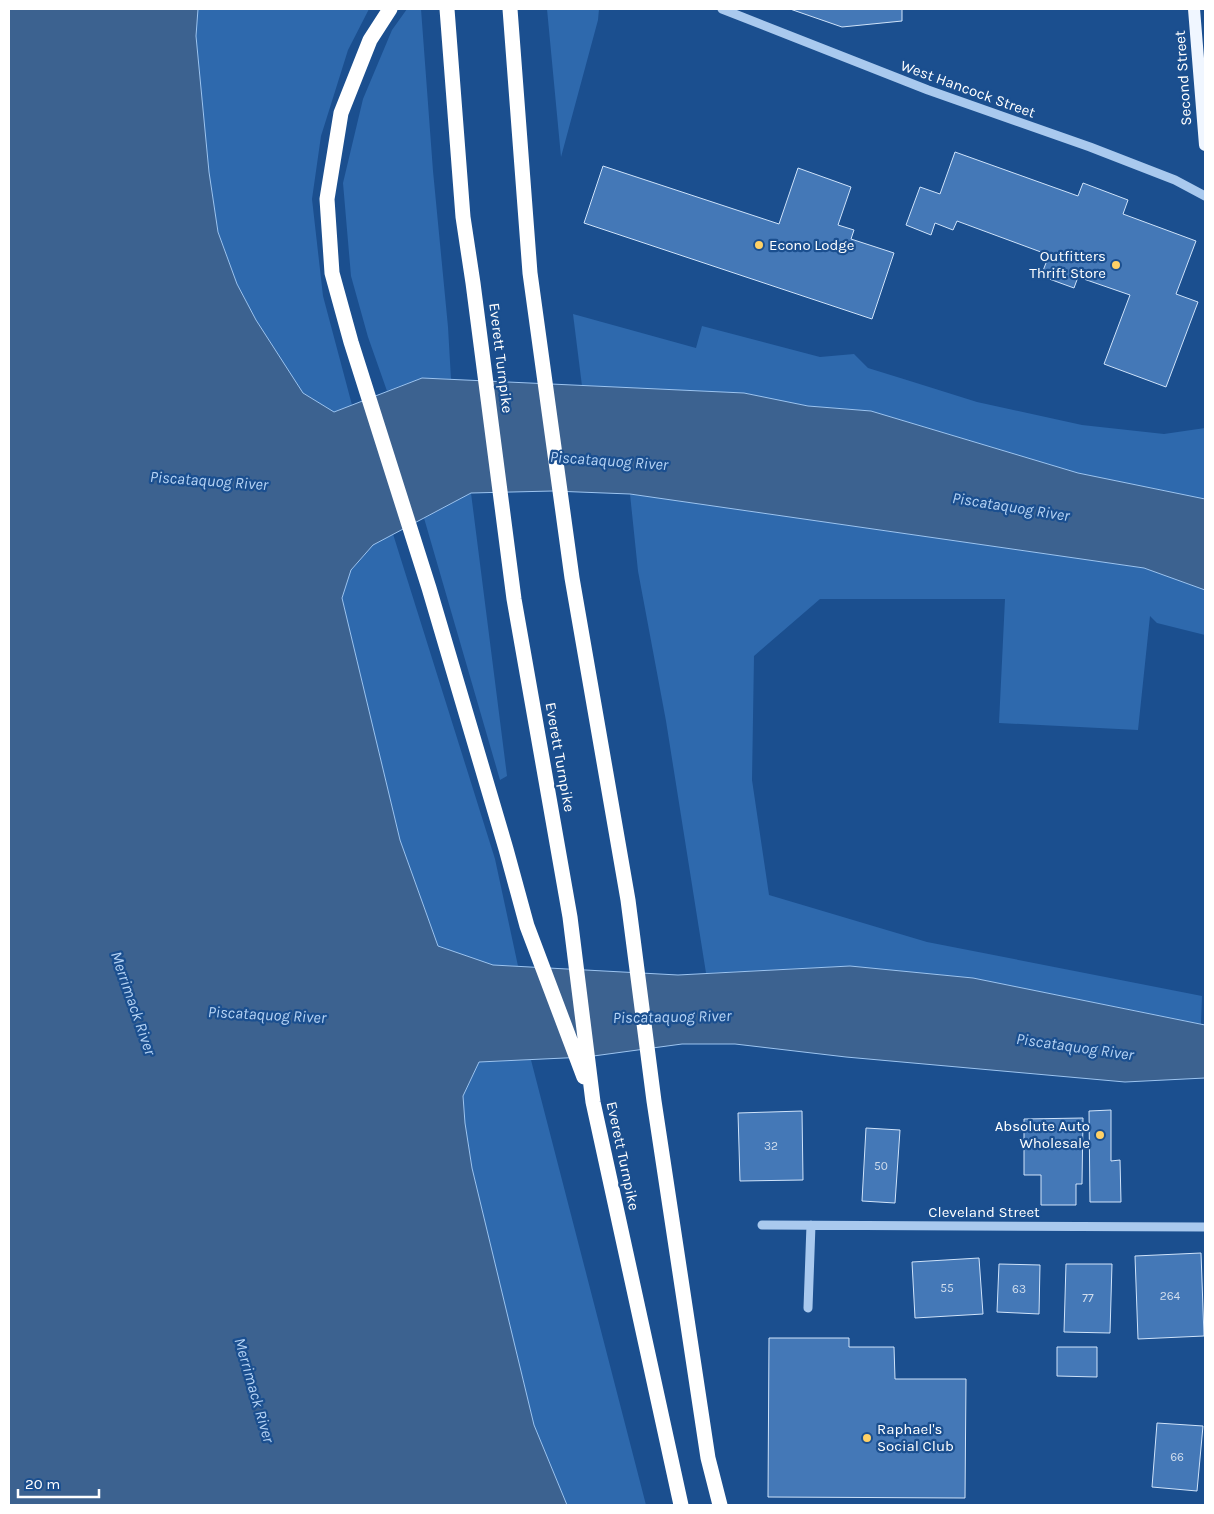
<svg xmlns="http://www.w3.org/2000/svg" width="1214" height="1514" font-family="Karla,sans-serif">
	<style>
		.green { fill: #2e69ad }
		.water { fill: #3c6290; stroke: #9cc4f0 }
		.building { fill: #4478b7; stroke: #cfe3fa }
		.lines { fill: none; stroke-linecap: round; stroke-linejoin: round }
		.minor { stroke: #a9c9ee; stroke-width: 9 }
		.major { stroke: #f0f6ff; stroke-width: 12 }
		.highway { stroke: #fff; stroke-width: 15 }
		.poi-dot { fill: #ffd166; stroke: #1b4f8f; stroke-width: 2 }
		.labels { text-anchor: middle; stroke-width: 4.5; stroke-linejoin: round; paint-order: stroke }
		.number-label { font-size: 12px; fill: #d0dded }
		.street-label { font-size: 15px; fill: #fff; stroke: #1b4f8f }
		.poi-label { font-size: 15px; fill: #fff; stroke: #1b4f8f; text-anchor: start }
		.water-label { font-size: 16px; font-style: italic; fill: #b5d3f5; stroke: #1b4f8f }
	</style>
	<rect width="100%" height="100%" fill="#1b4f8f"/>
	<path class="green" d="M198,9H369L348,50L321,136L312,199L323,296L352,405L334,412L303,393L256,320L237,284L218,231L209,172L196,36Z
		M407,9H421L433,171L448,327L451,379L422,378L387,391L368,337L351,276L343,183L363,99L392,30Z
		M547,9H599L598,20L561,157Z
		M573,314L696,348L702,326L820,357L854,354L868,368L910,381L977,402L1082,425L1164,434L1205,428V499L1078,473L871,411L808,406L744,393L582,386Z
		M471,493L507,776L500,780L424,518Z
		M630,494L1144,568L1205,590V635L1157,623L1150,616L1138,730L999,723L1005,599H820L754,656L752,780L769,895L927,942L1202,996L1201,1024L973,978L850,966L706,973L666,721L638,571Z
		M393,534L495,859L518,966L492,965L438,946L400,840L342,598L351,570L373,545Z
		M531,1060L646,1505H567L534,1425L472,1168L465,1123L463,1096L479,1062Z"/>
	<path class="water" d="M9,9H198L196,36L209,172L218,232L237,284L256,320L303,393L334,412L422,378L744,393L808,406L871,411L1078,473L1205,499V590L1144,568L630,494L553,491L471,493L373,545L351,570L342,598L400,840L438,946L493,965L678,975L850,966L973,978L1205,1025V1078L1125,1082L846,1057L735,1044H682L586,1057L479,1062L463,1096L465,1123L472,1168L534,1425L567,1505H9Z"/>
	<path class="building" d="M790,9H902V21L842,27Z
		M955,152L1078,196L1083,183L1128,200L1123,214L1196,241L1176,294L1198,302L1166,387L1104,364L1130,295L1078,277L1074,288L1041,276L1049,255L957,221L953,230L935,223L931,235L906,225L920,187L940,194Z
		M603,166L779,224L798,168L851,187L838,225L854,230L851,239L894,253L872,319L584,223Z
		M1111,1110V1161L1120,1160L1121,1202H1090L1089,1111Z
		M802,1111L803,1180L740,1181L738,1113Z
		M1083,1118L1082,1184H1076V1205H1041V1175H1024V1119Z
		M866,1128L900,1130L895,1203L862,1201Z
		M1201,1253L1204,1336L1138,1339L1135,1256Z
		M979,1258L983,1314L915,1318L912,1262Z
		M999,1264L1040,1265L1039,1314L997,1312Z
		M1066,1264H1112L1110,1333L1064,1332Z
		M769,1338H849V1347H894L895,1379H966L965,1498L768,1497Z
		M1057,1347H1097V1377L1057,1376Z
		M1157,1423L1203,1426L1197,1491L1152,1487Z"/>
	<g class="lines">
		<path class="minor" d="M722,9L928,90L1090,147L1175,180L1205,196
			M762,1225L1205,1227
			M808,1308L811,1225"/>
		<path class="major" d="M1194,9L1205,145"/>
		<path class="highway" d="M390,9L370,40L341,113L327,199L332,273L351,342L429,588L506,849L527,926L584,1077
			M447,9L463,217L473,283L514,599L570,917L593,1102L681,1505
			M510,9L530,273L572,578L628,900L654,1101L708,1458L720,1505"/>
	</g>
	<g class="poi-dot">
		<circle cx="759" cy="245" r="5"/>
		<circle cx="1116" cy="265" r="5"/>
		<circle cx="1100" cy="1135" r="5"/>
		<circle cx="867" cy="1438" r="5"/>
	</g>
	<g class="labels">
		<g class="number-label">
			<text x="771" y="1150">32</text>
			<text x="881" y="1170">50</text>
			<text x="947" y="1292">55</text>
			<text x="1019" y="1293">63</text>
			<text x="1170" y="1300">264</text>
			<text x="1088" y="1302">77</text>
			<text x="1177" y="1461">66</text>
		</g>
		<g class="street-label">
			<text transform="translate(1183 78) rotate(-94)" y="5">Second Street</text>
			<text transform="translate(968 89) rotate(20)" y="5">West Hancock Street</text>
			<text transform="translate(501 358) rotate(83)" y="5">Everett Turnpike</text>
			<text transform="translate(560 757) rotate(80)" y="5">Everett Turnpike</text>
			<text transform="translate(623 1156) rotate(78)" y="5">Everett Turnpike</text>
			<text x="984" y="1217">Cleveland Street</text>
		</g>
		<g class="poi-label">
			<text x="769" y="250">Econo Lodge</text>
			<text x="1106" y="261" text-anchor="end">Outfitters<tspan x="1106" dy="17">Thrift Store</tspan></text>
			<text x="1090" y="1131" text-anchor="end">Absolute Auto<tspan x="1090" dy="17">Wholesale</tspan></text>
			<text x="877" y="1434">Raphael's<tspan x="877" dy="17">Social Club</tspan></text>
		</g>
		<g class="water-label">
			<text transform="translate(609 460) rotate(4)" y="6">Piscataquog River</text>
			<text transform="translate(209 480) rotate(4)" y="6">Piscataquog River</text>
			<text transform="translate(1011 506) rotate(9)" y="6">Piscataquog River</text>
			<text transform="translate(134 1003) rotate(71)" y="6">Merrimack River</text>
			<text transform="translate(267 1014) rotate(3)" y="6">Piscataquog River</text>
			<text transform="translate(672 1016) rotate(-1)" y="6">Piscataquog River</text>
			<text transform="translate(1075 1046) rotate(8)" y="6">Piscataquog River</text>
			<text transform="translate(255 1390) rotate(74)" y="6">Merrimack River</text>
		</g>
	</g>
	<rect width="1214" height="1514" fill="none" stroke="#ffffff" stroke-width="20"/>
	<path d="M18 1489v8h81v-8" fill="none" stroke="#ffffff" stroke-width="2.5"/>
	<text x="25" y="1489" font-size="15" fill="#ffffff" stroke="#1b4f8f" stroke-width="4" paint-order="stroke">20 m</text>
</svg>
